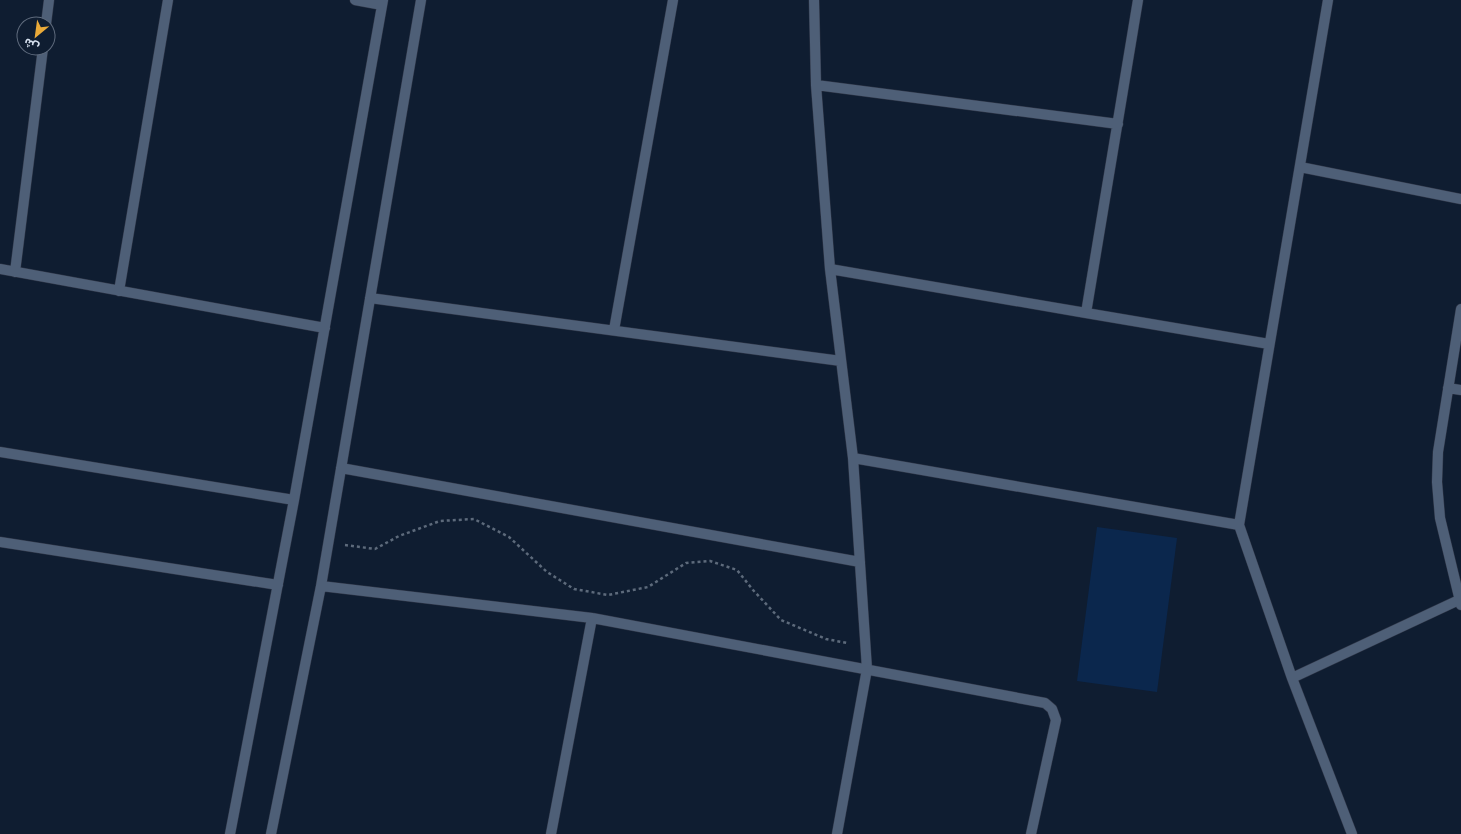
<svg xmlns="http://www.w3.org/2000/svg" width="1461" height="834" font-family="'Crimson Pro','Noto Sans Arabic',serif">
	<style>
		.pitch { fill: #0b274d }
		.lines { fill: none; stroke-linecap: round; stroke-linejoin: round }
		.minor-casing { stroke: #2f3647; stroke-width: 11 }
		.path { stroke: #5d6a7b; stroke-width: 2.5; stroke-dasharray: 3 3; stroke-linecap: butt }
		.minor { stroke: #4e5f77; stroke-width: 10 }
	</style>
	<rect width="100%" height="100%" fill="#0f1d31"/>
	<path class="pitch" d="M1097,527L1177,538L1157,692L1077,681Z"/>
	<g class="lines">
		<defs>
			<path id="minor" d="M355,0L382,5
				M814,0L816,85L830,269L853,458L867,669L837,834
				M1138,0L1086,313L1269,344
				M1328,0L1239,525L1292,678L1352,834
				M46,24L49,0
				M816,85L1118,124
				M1300,167L1461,199
				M0,269L325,328
				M830,269L1086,313
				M15,272L43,48
				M119,291L168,0
				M370,298L841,361
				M1461,309L1438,452L1437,482L1440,518L1461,605
				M614,330L673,0
				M1448,388L1461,390
				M0,452L294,500
				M853,458L1239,525
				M341,468L860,562
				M0,542L278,585
				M321,586L592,618L1045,703L1052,709L1056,720L1031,834
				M1292,678L1461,599
				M230,834L294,500L383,0
				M271,834L321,586L421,0
				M551,834L592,618"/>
		</defs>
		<use href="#minor" class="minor-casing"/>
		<path class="path" d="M345,545L375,549L399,536L440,521L474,519L509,537L547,572L574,589L608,595L648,587L686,563L710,561L737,570L753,590L781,620L826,639L847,643"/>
		<use href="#minor" class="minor"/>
	</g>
	<g transform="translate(36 36) rotate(209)"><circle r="19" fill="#0f1d31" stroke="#5f6b7d"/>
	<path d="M0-3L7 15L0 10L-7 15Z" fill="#eaaa39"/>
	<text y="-6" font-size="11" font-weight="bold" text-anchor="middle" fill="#d6e0ee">ش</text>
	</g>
</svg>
